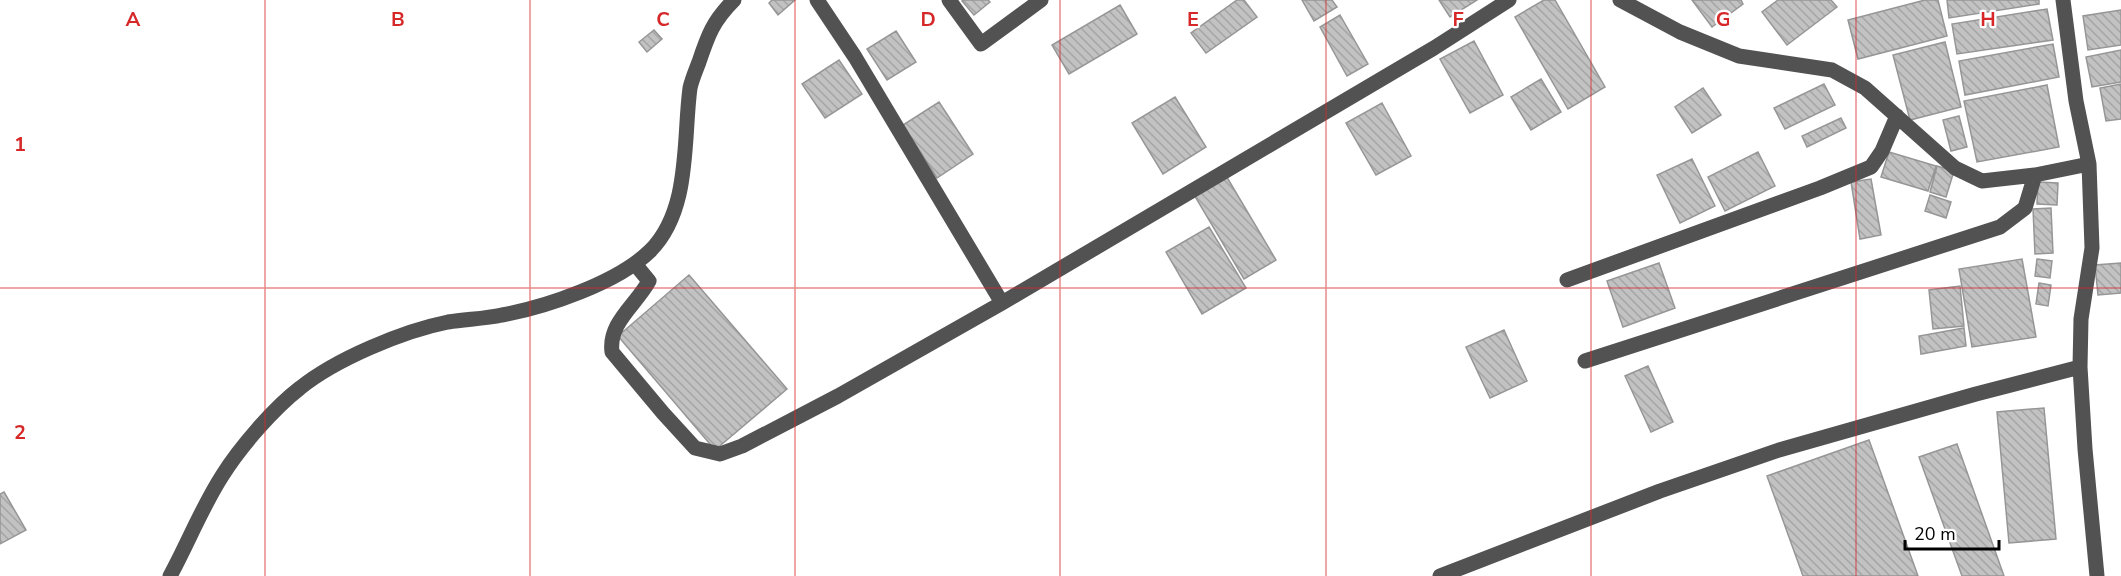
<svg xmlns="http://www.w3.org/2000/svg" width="2121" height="576" font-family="'Nunito Sans',sans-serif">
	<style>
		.building { fill: url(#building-back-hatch); stroke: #969696; stroke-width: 1.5 }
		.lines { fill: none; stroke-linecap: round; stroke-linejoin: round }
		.minor { stroke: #525252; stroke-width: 15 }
		.grid { fill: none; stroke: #d62828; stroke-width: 1.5; stroke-opacity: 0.55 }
		.grid-label { font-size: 20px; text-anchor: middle; font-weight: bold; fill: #d62828; stroke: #fff; stroke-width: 4.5; stroke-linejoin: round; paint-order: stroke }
	</style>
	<defs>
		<pattern id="building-back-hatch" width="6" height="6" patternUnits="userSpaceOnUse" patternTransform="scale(1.5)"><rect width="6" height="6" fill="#c2c2c2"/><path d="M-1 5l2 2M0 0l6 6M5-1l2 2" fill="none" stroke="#a5a5a5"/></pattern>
	</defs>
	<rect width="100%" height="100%" fill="#fff"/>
	<path class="building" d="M772,0H795L778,15L769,3Z
		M964,0H988L990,2L974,15L962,1Z
		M1237,0H1244L1257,17L1206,53L1191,33Z
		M1302,0H1332L1337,7L1314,21Z
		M1439,0H1477L1450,17Z
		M1544,0H1555L1605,87L1568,109L1515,17Z
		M1692,0H1741L1743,4L1712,27Z
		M1778,0H1831L1837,7L1787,45L1762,12Z
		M1925,0H1938L1947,36L1858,59L1848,20Z
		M1947,0H2039V4L1949,18Z
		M1120,5L1137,34L1069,74L1052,45Z
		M2047,9L2053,40L1957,54L1952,24Z
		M2121,10V45L2088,50L2083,16Z
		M1340,15L1368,64L1347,76L1320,27Z
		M654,30L662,39L647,52L639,42Z
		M896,31L916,62L887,80L867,49Z
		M1474,41L1503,95L1470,113L1440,59Z
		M1945,42L1961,107L1910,120L1893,55Z
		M2053,44L2059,77L1965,95L1959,61Z
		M2121,50V82L2092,87L2086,57Z
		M839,60L862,94L825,118L802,84Z
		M1541,79L1561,112L1531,130L1511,97Z
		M1824,84L1835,105L1785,129L1774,108Z
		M2121,84V119L2106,121L2100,88Z
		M2047,85L2059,147L1977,162L1964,101Z
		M1703,88L1721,115L1692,133L1675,107Z
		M1175,97L1206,147L1163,174L1132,123Z
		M939,102L973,154L937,178L903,125Z
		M1382,103L1411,156L1376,175L1346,123Z
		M1959,116L1967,147L1951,151L1943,120Z
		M1841,118L1846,128L1807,147L1802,136Z
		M1758,152L1775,186L1725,211L1708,177Z
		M1889,152L1936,166L1928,191L1881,177Z
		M1692,159L1715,206L1680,223L1657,175Z
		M1937,166L1954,171L1946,197L1930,192Z
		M1225,174L1276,260L1244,279L1193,193Z
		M1871,179L1881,235L1860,239L1851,182Z
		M2038,182L2058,183L2057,205L2037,204Z
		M1930,195L1951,202L1946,218L1925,211Z
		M2051,208L2053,253L2035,254L2033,209Z
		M1209,227L1246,288L1202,314L1166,252Z
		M2022,259L2036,337L1972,347L1959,269Z
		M2037,259L2052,261L2050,278L2035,276Z
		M1659,263L1675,308L1623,327L1607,281Z
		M2121,263V293L2098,295L2095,265Z
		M689,275L787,389L715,450L618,336Z
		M2039,283L2051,285L2048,306L2036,304Z
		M1960,286L1964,326L1933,329L1929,290Z
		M1964,328L1966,346L1921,354L1919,336Z
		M1504,330L1527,381L1490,398L1466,347Z
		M1648,366L1673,422L1651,432L1625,376Z
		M2044,408L2056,539L2009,543L1997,412Z
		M1869,440L1918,576H1803L1767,476Z
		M1957,444L2004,576H1962L1919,457Z
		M4,492L26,530L0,544V494Z"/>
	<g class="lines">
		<path class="minor" d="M817,0L855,57L1002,303
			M949,0L981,44L1041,0
			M1620,0L1680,32L1739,56L1832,70L1865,88L1955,168L1982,181L2035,175L2089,164
			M2063,0L2076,101L2089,164L2092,248L2081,319L2080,367L2085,449L2097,576
			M635,264L649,281C636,305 608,323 612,352L663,413L695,448L720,454L742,446L838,396L1002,303L1434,48L1509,0
			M1567,280L1820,188L1871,167L1882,151L1897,116
			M1585,361L2000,227L2025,208L2035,175
			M170,576C188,543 202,507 222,476C240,447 274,408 300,388C336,359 403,331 448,322C466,319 484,319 502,315C546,307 617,283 650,251C691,210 683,140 690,88C692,79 696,70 699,62C708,35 713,21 734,0
			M1440,576L1660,491L1779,450L1976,394L2080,367"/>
	</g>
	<path class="grid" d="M265,0V576M530,0V576M795,0V576M1060,0V576M1326,0V576M1591,0V576M1856,0V576M0,288H2121"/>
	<g class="grid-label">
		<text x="133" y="26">A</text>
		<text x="398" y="26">B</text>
		<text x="663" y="26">C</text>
		<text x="928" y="26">D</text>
		<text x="1193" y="26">E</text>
		<text x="1458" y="26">F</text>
		<text x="1723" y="26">G</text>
		<text x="1988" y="26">H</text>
		<text x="20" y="151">1</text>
		<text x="20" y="439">2</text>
	</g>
	<path d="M1905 540v9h94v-9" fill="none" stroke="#000000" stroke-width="3"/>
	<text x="1914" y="540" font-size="18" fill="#000000" stroke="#ffffff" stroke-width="4.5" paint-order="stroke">20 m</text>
</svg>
